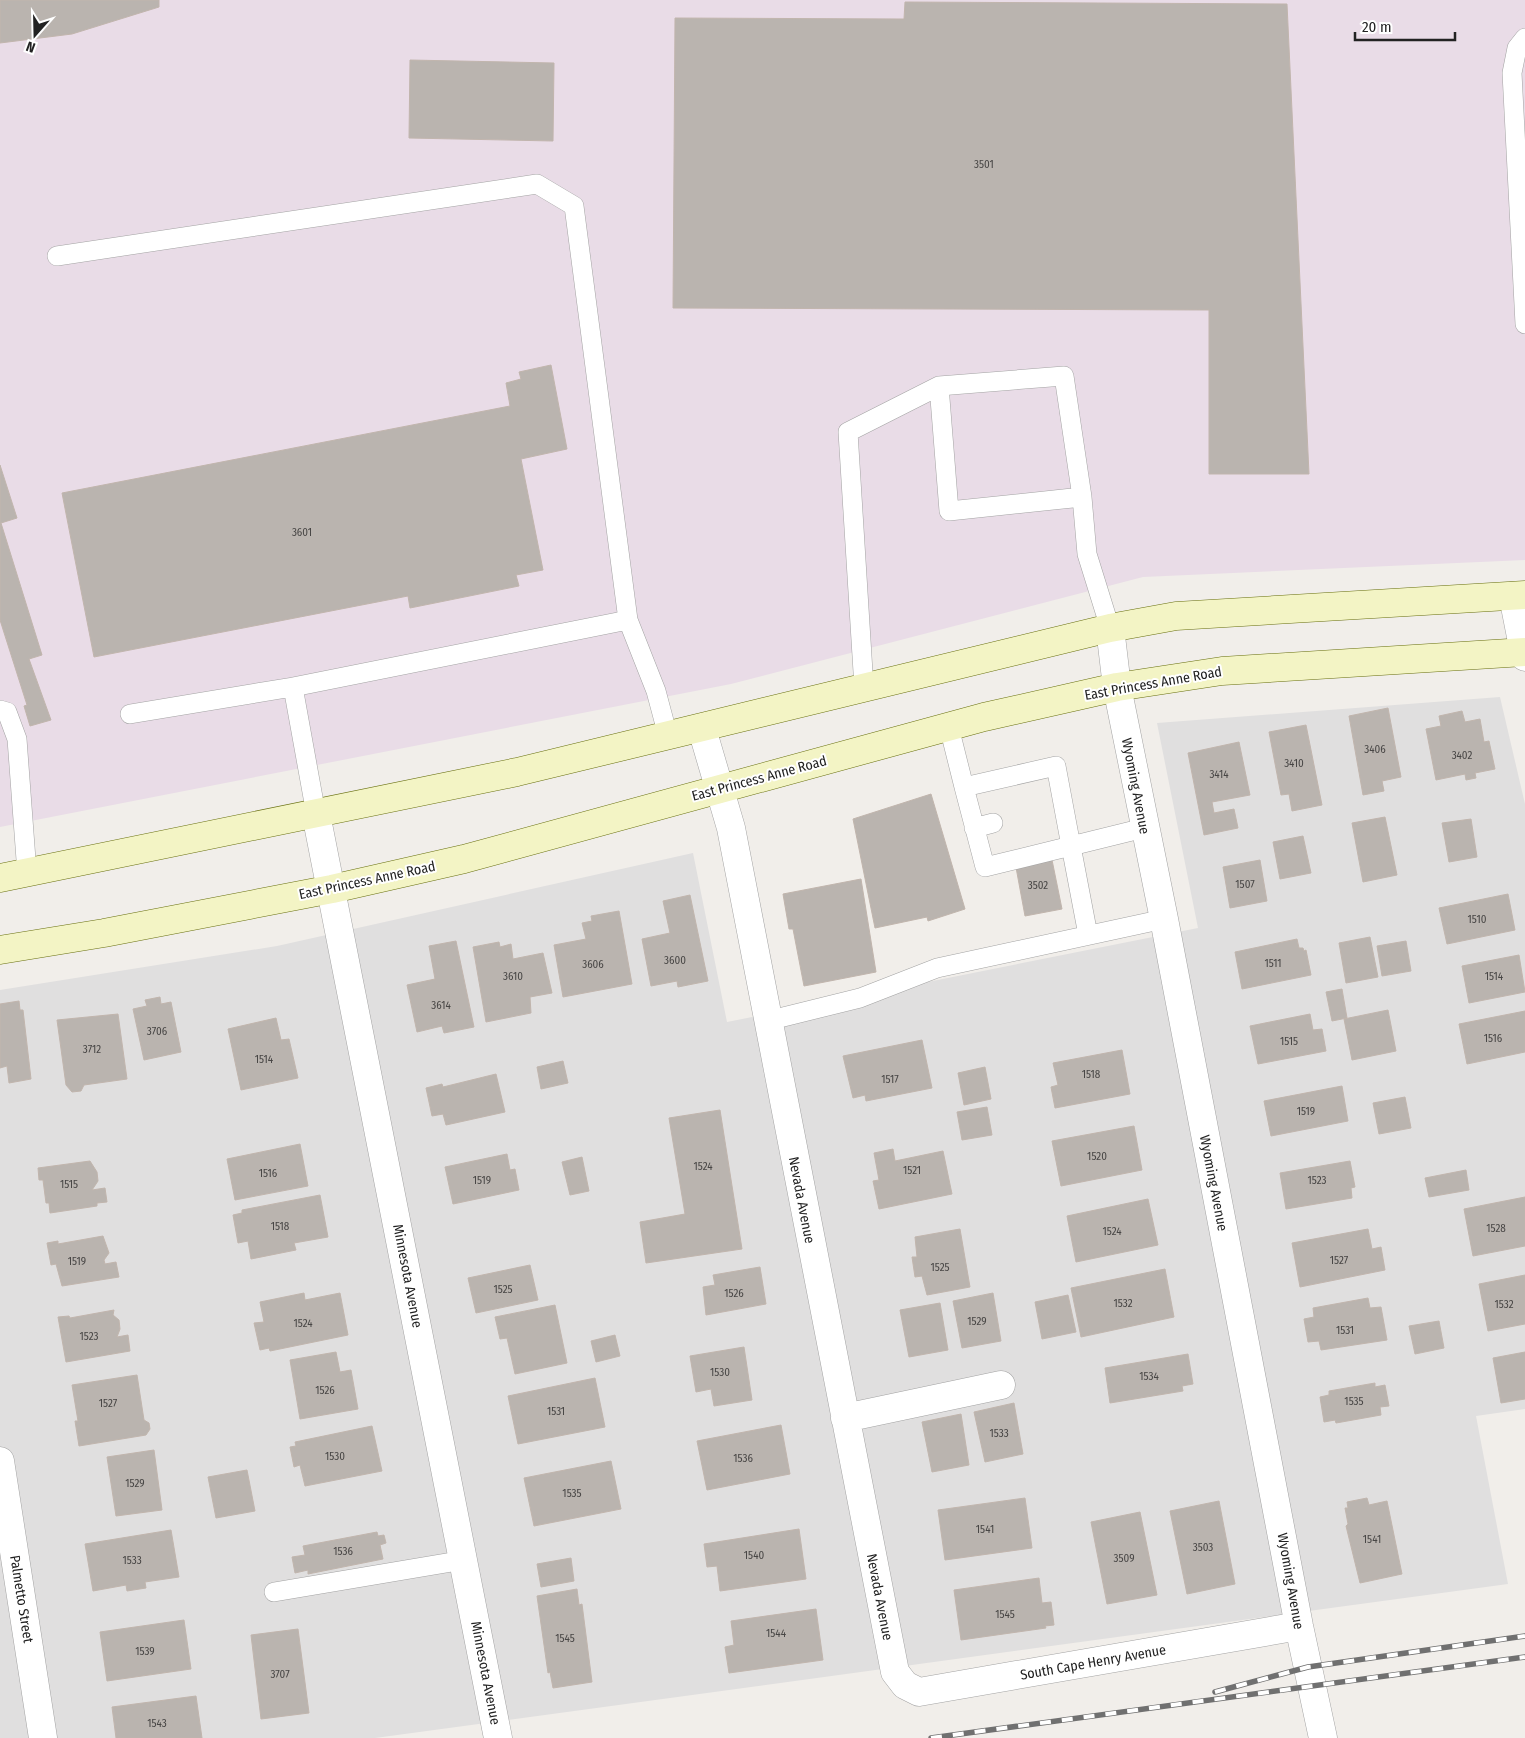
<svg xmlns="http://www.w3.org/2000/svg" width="1525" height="1738" font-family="'Fira Sans Condensed',sans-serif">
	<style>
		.residential { fill: #e0dfdf }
		.industrial { fill: #e9dce7 }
		.building { fill: #bab4af; stroke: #c1b5ad }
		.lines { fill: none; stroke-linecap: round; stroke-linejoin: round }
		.service-casing { stroke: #a3a3a3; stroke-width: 20 }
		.minor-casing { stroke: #a3a3a3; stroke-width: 29 }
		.secondary-casing { stroke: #697011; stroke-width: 29 }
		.service { stroke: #fff; stroke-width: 19 }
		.minor { stroke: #fff; stroke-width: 28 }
		.secondary { stroke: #f3f4c5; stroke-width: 28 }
		.rail-casing { stroke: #707070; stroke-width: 5.5 }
		.rail { stroke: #fff; stroke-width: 4; stroke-dasharray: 11; stroke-linecap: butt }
		.labels { text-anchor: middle; stroke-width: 4; stroke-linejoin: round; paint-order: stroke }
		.number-label { font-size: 11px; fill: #484645 }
		.street-label { font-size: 14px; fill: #222; stroke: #fff }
	</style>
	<rect width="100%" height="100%" fill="#f1eeea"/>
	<path class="residential" d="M1500,697L1525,804V1409L1476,1416L1508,1584L375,1738H0V990L277,946L693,853L727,1022L1198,928L1157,723Z"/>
	<path class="industrial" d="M0,0H1525V560L1143,577L731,684L0,827Z"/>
	<path class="building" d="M0,0H159V7L72,34L0,43Z
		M905,2L1287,4L1309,474H1209V310L673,308L675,18L904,19Z
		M410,60L554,63L553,141L409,138Z
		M551,365L567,449L521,459L543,570L516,575L519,586L410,608L408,596L94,657L62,493L510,406L506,383L521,379L519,372Z
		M0,465L17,518L1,523L42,655L29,659L51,720L30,726L24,706L27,705L0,620Z
		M1388,708L1401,777L1382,781L1384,791L1363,795L1349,716Z
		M1462,711L1465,722L1480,719L1484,742L1489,741L1495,769L1475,773L1476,778L1466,780L1465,774L1436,780L1426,729L1441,726L1439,716Z
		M1306,725L1322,805L1292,811L1289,794L1281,795L1269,732Z
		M1239,742L1250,795L1212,802L1214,813L1234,809L1238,828L1204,835L1188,753Z
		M931,794L965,909L928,921L927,917L875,928L853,819Z
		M1385,817L1397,875L1363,882L1352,823Z
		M1471,819L1477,857L1449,862L1442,823Z
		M1303,836L1311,873L1280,879L1273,842Z
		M1051,855L1062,909L1025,916L1015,862Z
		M1260,860L1267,901L1230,908L1223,867Z
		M861,879L876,972L804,986L793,929H789L783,894Z
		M1508,894L1515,930L1447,944L1439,908Z
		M690,895L708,981L678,987L677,981L651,986L642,939L670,933L663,901Z
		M619,911L632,984L563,997L554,945L586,939L582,923L592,921L591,916Z
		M1370,937L1378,977L1346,983L1339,943Z
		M1297,939L1299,948H1303L1304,951L1306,950L1311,975L1242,989L1235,952Z
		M456,941L474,1027L444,1033L442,1026L417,1032L407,985L435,979L429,946Z
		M1406,941L1411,971L1382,976L1377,946Z
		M499,942L500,947L511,944L513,959L543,953L552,993L530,997L531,1013L486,1022L473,947Z
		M1519,955L1525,992L1469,1003L1462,966Z
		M1342,989L1347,1018L1332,1021L1326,992Z
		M160,997L161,1004L171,1002L181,1052L144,1060L133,1009L147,1006L145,1000Z
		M19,1001L20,1010H23L31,1079L9,1083L7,1066L0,1068V1004Z
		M1388,1010L1396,1051L1352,1060L1344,1019Z
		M1525,1011V1052L1467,1064L1459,1024Z
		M118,1014L127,1079L84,1085L81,1091L72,1092L66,1085L57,1020Z
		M1310,1014L1313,1030L1322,1029L1326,1051L1258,1064L1250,1026Z
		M276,1018L281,1040L289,1039L298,1078L241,1090L228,1029Z
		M922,1040L932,1088L866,1101L865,1095L853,1098L843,1056Z
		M1122,1050L1130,1094L1055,1108L1051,1087L1058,1085L1053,1063Z
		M563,1061L568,1083L541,1089L537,1067Z
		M985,1067L991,1099L964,1105L958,1073Z
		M496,1074L505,1112L446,1125L443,1114L432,1116L426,1088L442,1084L443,1087Z
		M1342,1086L1348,1121L1271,1136L1264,1101Z
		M1405,1097L1411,1128L1379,1134L1373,1103Z
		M987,1107L992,1135L962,1140L957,1112Z
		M720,1110L742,1249L646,1263L640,1222L685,1214L669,1118Z
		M1134,1126L1142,1170L1061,1186L1052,1141Z
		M300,1144L308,1186L235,1200L227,1159Z
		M893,1149L895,1161L943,1151L952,1194L879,1209L873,1181L879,1180L874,1153Z
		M507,1154L510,1170L515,1169L519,1190L453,1204L445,1167Z
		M582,1157L589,1191L570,1195L562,1162Z
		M90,1161L97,1172L98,1181L92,1190L105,1188L107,1202L97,1203V1206L50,1213L49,1203H46L43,1180H39L38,1168Z
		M1350,1161L1355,1187L1351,1188L1352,1198L1286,1209L1280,1173Z
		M1466,1170L1469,1190L1429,1197L1425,1178Z
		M320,1195L328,1237L294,1243L296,1250L251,1259L248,1241L238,1243L233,1215L242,1213V1210Z
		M1525,1197V1246L1473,1256L1464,1209Z
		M1148,1199L1158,1245L1076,1262L1067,1216Z
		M960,1229L970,1287L927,1295L922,1276L915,1277L912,1257H917L915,1237Z
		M1368,1229L1372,1249L1381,1247L1385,1270L1300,1287L1292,1243Z
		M103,1236L109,1253L104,1260L105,1264L116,1262L119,1277L62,1286L56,1264L51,1265L47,1243L58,1241V1244Z
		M530,1265L538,1300L476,1313L468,1278Z
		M760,1267L766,1304L706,1315L703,1287L715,1285L713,1275Z
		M1165,1269L1174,1317L1081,1337L1071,1288Z
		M1525,1275V1324L1488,1331L1479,1284Z
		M304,1293L305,1300L340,1293L348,1335L270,1351L269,1348L260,1350L254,1323L264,1322L260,1302Z
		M993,1293L1001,1341L962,1348L953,1301Z
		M1068,1295L1076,1332L1042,1339L1035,1302Z
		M1368,1298L1370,1308L1381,1307L1387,1340L1321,1350L1319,1341L1308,1342L1304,1319L1314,1317L1313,1308Z
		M940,1303L948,1350L909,1357L900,1310Z
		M555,1305L567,1363L515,1374L507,1338L500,1339L495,1317Z
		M114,1310L113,1315L119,1320L120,1329L117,1337L128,1335L130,1351L66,1362L58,1317L69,1316L70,1318Z
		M1439,1321L1444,1348L1415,1354L1409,1326Z
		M615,1335L620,1356L596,1362L591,1341Z
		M744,1347L752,1400L714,1406L711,1389L696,1392L690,1356Z
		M336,1352L340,1372L351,1370L358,1409L300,1419L290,1360Z
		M1525,1352V1399L1501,1403L1493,1358Z
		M1188,1354L1193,1384L1182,1386L1183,1391L1110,1403L1105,1368Z
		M137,1375L144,1420L149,1423L150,1429L146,1435L79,1446L75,1421H78L72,1385Z
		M595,1378L605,1427L518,1444L508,1396Z
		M1375,1383V1387L1385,1385L1389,1406L1380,1407L1381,1415L1336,1423L1335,1420L1324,1422L1320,1397L1329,1395V1391Z
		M1014,1403L1023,1454L985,1462L974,1412Z
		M961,1414L969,1465L932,1472L922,1422Z
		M781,1425L790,1474L707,1490L697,1441Z
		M372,1426L382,1471L305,1486L300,1465L294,1467L290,1447L296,1446L295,1442Z
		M154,1450L162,1510L116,1516L107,1457Z
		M611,1461L621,1509L534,1526L524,1478Z
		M247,1470L255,1511L216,1518L208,1477Z
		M1025,1498L1032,1548L945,1560L938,1510Z
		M1367,1498L1369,1505L1387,1501L1402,1574L1360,1583L1346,1526L1348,1524L1345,1508H1348L1347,1502Z
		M1219,1501L1235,1584L1187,1594L1170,1511Z
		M1140,1512L1157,1595L1107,1604L1091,1522Z
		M799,1529L806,1579L720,1591L717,1566L707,1567L704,1544Z
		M171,1530L179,1577L145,1582L146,1588L127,1591L126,1585L93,1591L85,1544Z
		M377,1532L378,1536L384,1535L386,1543L380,1545L383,1559L308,1574V1570L295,1573L292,1557L305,1555L303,1546Z
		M571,1558L574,1581L541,1587L537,1564Z
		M1039,1578L1042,1603L1051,1602L1054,1625L1045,1626L1046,1628L961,1640L954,1590Z
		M577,1589L579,1605L582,1604L592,1682L553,1688L550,1672L548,1673L537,1596Z
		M816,1609L823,1660L729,1673L725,1647L734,1645L731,1621Z
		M184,1620L191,1669L107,1681L100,1632Z
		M298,1629L309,1713L261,1719L251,1635Z
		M196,1696L202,1738H116L112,1707Z"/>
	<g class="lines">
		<defs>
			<path id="service" d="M1525,38L1517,48L1512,73L1525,324
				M57,256L537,184L574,206L628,620
				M939,386L949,511L1082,497
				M864,688L848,432L939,386L1064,376L1082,497L1087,554L1110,628
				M0,710L7,712L17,739L27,873
				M130,714L293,687
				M949,727L964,787L1056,766L1071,846L985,867L964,787
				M316,814L293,687L628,620L656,691L668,736
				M974,828L993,823
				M1088,935L1071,846L1144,828
				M767,1021L860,998L937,968L1164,919
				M274,1592L464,1560"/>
			<path id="minor" d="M1513,596L1525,657
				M1110,628L1117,687L1164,919L1299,1626L1323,1738
				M702,729L731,828L895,1672L905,1685L919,1692L1299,1626
				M316,814L498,1738
				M845,1418L1001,1385
				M0,1461L43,1738"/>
			<path id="secondary" d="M0,878L517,772L1110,628L1176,616L1525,595
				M0,950L104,933L332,889L464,859L984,717L1117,687L1222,671L1525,652"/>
		</defs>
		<use href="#service" class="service-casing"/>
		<use href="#minor" class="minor-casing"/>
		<use href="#secondary" class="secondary-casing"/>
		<use href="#service" class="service"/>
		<use href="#minor" class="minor"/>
		<use href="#secondary" class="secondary"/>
		<defs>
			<path id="rail" d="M1215,1692L1308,1667L1525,1636
				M931,1738L1525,1657"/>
		</defs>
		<use href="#rail" class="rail-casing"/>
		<use href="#rail" class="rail"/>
	</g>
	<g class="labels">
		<g class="number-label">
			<text x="984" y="168">3501</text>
			<text x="302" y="536">3601</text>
			<text x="1375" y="753">3406</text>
			<text x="1462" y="759">3402</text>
			<text x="1294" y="767">3410</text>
			<text x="1219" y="778">3414</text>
			<text x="1245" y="888">1507</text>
			<text x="1038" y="889">3502</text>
			<text x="1477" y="923">1510</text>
			<text x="675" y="964">3600</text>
			<text x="1273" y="967">1511</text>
			<text x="593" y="968">3606</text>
			<text x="513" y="980">3610</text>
			<text x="1494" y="980">1514</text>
			<text x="441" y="1009">3614</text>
			<text x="157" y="1035">3706</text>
			<text x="1493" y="1042">1516</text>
			<text x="1289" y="1045">1515</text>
			<text x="92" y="1053">3712</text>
			<text x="264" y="1063">1514</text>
			<text x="1091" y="1078">1518</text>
			<text x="890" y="1083">1517</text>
			<text x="1306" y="1115">1519</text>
			<text x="1097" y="1160">1520</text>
			<text x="703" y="1170">1524</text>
			<text x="912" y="1174">1521</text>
			<text x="268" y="1177">1516</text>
			<text x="482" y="1184">1519</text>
			<text x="1317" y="1184">1523</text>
			<text x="69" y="1188">1515</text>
			<text x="280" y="1230">1518</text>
			<text x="1496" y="1232">1528</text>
			<text x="1112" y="1235">1524</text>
			<text x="1339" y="1264">1527</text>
			<text x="77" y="1265">1519</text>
			<text x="940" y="1271">1525</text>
			<text x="503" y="1293">1525</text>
			<text x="734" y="1297">1526</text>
			<text x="1123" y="1307">1532</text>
			<text x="1504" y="1308">1532</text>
			<text x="977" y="1325">1529</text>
			<text x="303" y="1327">1524</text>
			<text x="1345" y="1334">1531</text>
			<text x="89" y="1340">1523</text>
			<text x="720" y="1376">1530</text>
			<text x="1149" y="1380">1534</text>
			<text x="325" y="1394">1526</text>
			<text x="1354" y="1405">1535</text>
			<text x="108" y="1407">1527</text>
			<text x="556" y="1415">1531</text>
			<text x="999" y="1437">1533</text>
			<text x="335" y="1460">1530</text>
			<text x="743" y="1462">1536</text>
			<text x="135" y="1487">1529</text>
			<text x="572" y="1497">1535</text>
			<text x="985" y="1533">1541</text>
			<text x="1372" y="1543">1541</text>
			<text x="1203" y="1551">3503</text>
			<text x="343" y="1555">1536</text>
			<text x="754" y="1559">1540</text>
			<text x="1124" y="1562">3509</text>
			<text x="132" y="1564">1533</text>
			<text x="1005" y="1618">1545</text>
			<text x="776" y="1637">1544</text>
			<text x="565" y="1642">1545</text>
			<text x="145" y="1655">1539</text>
			<text x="280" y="1678">3707</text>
			<text x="157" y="1727">1543</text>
		</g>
		<g class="street-label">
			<text transform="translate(1153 683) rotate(-10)" y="5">East Princess Anne Road</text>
			<text transform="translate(759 778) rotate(-15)" y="5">East Princess Anne Road</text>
			<text transform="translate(1136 786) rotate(79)" y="5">Wyoming Avenue</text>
			<text transform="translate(367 880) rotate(-12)" y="5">East Princess Anne Road</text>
			<text transform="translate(1214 1183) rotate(79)" y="5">Wyoming Avenue</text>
			<text transform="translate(802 1200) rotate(79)" y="5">Nevada Avenue</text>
			<text transform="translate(408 1276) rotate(79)" y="5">Minnesota Avenue</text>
			<text transform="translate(1291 1581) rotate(80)" y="5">Wyoming Avenue</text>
			<text transform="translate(880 1597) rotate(79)" y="5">Nevada Avenue</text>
			<text transform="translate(22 1599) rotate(81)" y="5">Palmetto Street</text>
			<text transform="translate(1093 1662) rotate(-10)" y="5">South Cape Henry Avenue</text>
			<text transform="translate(486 1673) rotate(79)" y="5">Minnesota Avenue</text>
		</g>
	</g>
	<g transform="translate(35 35) rotate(200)" stroke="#ffffff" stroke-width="4" paint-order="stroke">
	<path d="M0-4L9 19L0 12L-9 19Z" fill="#222222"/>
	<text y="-8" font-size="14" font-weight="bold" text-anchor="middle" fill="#222222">N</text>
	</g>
	<path d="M1355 32v8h100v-8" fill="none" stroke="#222222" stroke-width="2.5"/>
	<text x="1362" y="32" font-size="15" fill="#222222" stroke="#ffffff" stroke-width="4" paint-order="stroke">20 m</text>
</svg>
